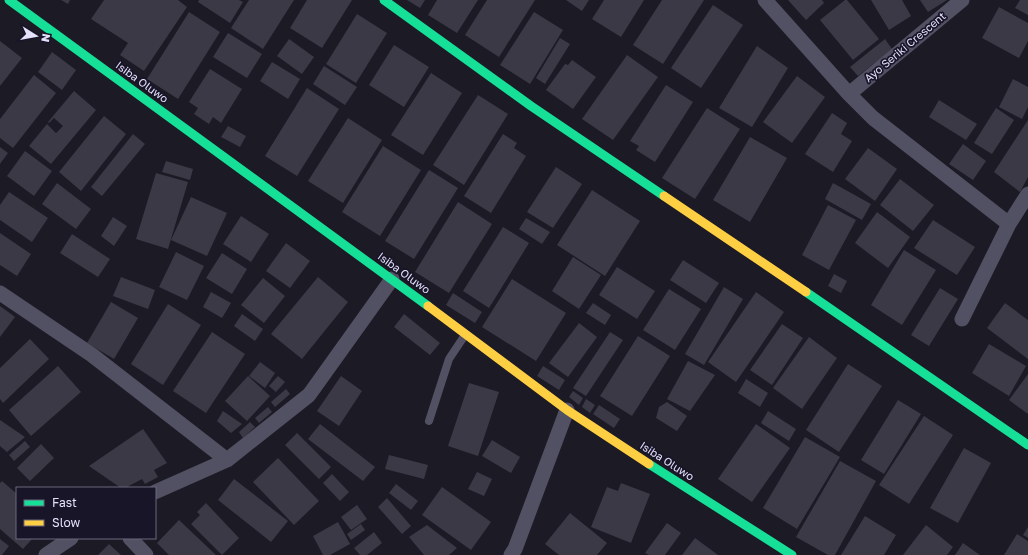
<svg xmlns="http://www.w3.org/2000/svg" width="1028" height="555" font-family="'Golos Text',sans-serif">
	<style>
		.building { fill: #3b3945 }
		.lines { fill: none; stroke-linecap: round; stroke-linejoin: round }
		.lane { stroke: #525063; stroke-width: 8 }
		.street { stroke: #525063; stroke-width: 15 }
		.fast { stroke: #16e098; stroke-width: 9 }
		.slow { stroke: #ffcf43; stroke-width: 9 }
		.labels { text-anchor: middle; stroke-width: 3.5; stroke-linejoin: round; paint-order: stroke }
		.street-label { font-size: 11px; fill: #e5e1fb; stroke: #191529 }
	</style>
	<rect width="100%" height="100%" fill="#1c1a24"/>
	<path class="building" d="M61,0H70L68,4Z
		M104,0H178L187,7L144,71L120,55L128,43L91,19Z
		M199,0H239L243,2L230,23L198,2Z
		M249,0H294L263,49L231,28Z
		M307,0H352L322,48L290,28Z
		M407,0H425L420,8Z
		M437,0H478L457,33L428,15Z
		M487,0H535L499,57L465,35Z
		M566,0H589L582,11Z
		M604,0H644L621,37L592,19Z
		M662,0H704L663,64L633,45Z
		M788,0H822L824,3L806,20Z
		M845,0H847L879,39L853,60L820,20Z
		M871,0H902L911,16L889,30Z
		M920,0H947L928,12Z
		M1020,0H1028V15L1015,8Z
		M713,5L743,25L701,88L671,68Z
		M999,7L1028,23V41L1019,58L982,38Z
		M189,12L220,32L178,99L147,79Z
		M534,12L563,30L530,84L500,65Z
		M357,14L387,33L356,83L326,64Z
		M228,33L262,54L247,78L213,57Z
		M560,38L570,44L545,84L536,78Z
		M289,39L314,57L302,74L277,56Z
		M885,39L892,49L858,76L850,67Z
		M0,41L22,58L0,86Z
		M394,45L429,67L404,107L369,85Z
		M757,46L788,68L752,127L719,108Z
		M52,52L76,70L62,90L38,72Z
		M627,55L658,77L613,140L582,119Z
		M572,60L596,77L573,109L546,90L565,64L568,65Z
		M272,62L300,79L288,99L260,81Z
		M324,66L357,87L345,105L313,84Z
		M210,69L242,89L221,123L213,117L209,124L194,114L198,108L189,102Z
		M431,73L462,93L423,155L391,135Z
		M34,75L56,93L13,148L0,138V119Z
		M797,76L825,97L792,143L763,122Z
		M1013,79L1028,87V107L1022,119L999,107Z
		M666,85L693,102L655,162L636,150L639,146L630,141Z
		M307,88L339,109L297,176L265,156Z
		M74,91L96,110L51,164L29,146L47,124L56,133L63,126L54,118L49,123L48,122Z
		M478,95L508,114L464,185L433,165Z
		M939,100L977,124L966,140L929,117Z
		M707,108L740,129L695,199L662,178Z
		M996,108L1014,120L992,154L974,143Z
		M832,113L847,123L841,134L852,141L833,172L805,154Z
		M104,116L126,134L81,191L59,172Z
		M348,118L382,140L343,203L308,181Z
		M1028,120V177L1020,192L994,172Z
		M228,126L246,136L240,147L221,137Z
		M133,134L145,144L102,196L91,187Z
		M503,134L517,143L514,148L526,156L491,213L464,196Z
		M750,137L787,158L750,222L713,200Z
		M963,144L986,161L973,180L949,164Z
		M383,146L421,170L380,236L342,212Z
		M0,147L8,153L0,164Z
		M868,148L897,169L875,201L845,179Z
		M25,151L52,171L34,196L7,176Z
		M166,161L193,169L190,180L162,172Z
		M556,167L582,184L553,228L527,212Z
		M429,170L458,188L414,259L385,241Z
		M156,173L188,182L168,249L136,239Z
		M900,179L934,205L913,231L880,205Z
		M57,183L91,209L76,229L42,204Z
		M833,183L871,204L862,220L825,199Z
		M592,190L640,221L605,276L557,245Z
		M9,192L48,218L32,242L0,220V205Z
		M191,197L227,213L207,256L171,240Z
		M458,202L492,224L449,293L415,272Z
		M828,205L856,220L829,270L802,255Z
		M877,212L910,237L888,268L855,243Z
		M241,216L269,234L251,262L223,244Z
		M113,217L127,226L114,246L101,236Z
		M526,218L550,232L542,244L519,229Z
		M933,220L975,247L957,275L914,248Z
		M503,227L529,243L489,308L463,291Z
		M0,233L31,254L17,276L0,265Z
		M72,234L110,259L98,277L60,253Z
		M286,243L310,261L290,288L266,271Z
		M904,250L936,270L902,325L871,305Z
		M176,252L204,266L187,300L159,287Z
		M222,253L247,269L232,294L206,278Z
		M573,257L601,275L579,309L552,291Z
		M683,260L719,283L706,303L670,280Z
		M617,267L655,291L637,319L599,295Z
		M834,274L847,281L841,293L828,286Z
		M121,277L155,290L148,309L113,296Z
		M318,277L348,302L302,359L271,334Z
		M263,278L285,296L264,323L241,305Z
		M512,279L566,313L536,361L482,327Z
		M724,287L743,299L704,365L685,354Z
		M940,288L958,299L929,346L911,335Z
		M669,289L701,309L675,350L643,330Z
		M211,292L231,303L222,318L203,307Z
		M756,292L784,312L736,382L708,362Z
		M453,293L482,312L475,323L446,305Z
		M111,302L138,318L114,359L87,343Z
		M593,303L611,315L605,325L586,313Z
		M1005,303L1028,320V359L987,328Z
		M168,304L201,325L163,385L131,364Z
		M0,306L15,317L0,337Z
		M242,314L263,329L255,341L234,326Z
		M404,314L440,343L430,355L394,327Z
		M579,323L597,337L568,377L549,363Z
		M782,324L803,338L772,385L750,370Z
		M212,332L245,354L206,413L173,391Z
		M610,332L623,340L586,396L573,388Z
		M638,336L670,356L632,416L600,396Z
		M809,337L837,358L802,409L773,388Z
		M30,339L49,359L3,403L0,399V368Z
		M989,344L1026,366L1009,396L972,373Z
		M688,361L715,375L690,411L667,399Z
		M260,362L275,373L265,388L249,376Z
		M848,364L882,386L839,452L806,430Z
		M58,366L81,392L31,436L9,410Z
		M543,366L565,380L559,390L537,376Z
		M1028,374V414L1009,400Z
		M248,376L270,396L247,421L225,401Z
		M278,376L285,382L276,392L269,386Z
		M341,376L362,391L339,426L317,411Z
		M746,379L768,393L760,407L738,393Z
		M469,383L499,392L478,456L448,446Z
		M286,389L290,394L275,407L271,402Z
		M573,391L583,398L579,405L569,397Z
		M586,399L595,405L590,413L582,407Z
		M898,400L921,414L884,474L861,460Z
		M667,402L687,416L677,431L656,418L659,407Z
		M599,405L620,419L614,428L593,414Z
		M268,407L272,412L259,423L255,418Z
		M223,411L242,424L231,433L217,421Z
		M768,411L796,429L789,441L761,423Z
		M924,416L953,435L909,504L879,485Z
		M0,420L25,437L7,452L0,446Z
		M250,422L255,427L243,438L239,432Z
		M320,424L375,467L363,481L308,439Z
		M756,424L790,448L752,502L718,479Z
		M143,429L167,463L154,470L158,477L145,484L142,479L125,488H121L89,466Z
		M297,433L331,467L319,479L285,445Z
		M805,437L840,457L797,529L763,508Z
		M492,440L520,457L511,473L482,456Z
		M25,441L30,447L14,461L9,455Z
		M41,444L54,458L30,481L17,468Z
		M964,448L991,463L958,523L930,508Z
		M389,455L428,465L424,479L385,469Z
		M278,458L319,501L294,525L253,482Z
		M840,461L876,481L835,555H828L796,537Z
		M477,472L492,479L484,496L468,489Z
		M332,474L349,492L340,501L323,483Z
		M234,479L288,521L271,542L218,500Z
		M2,481L17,494V538H33L23,549L0,529V483Z
		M621,483L650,494L631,543L591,527L607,487L618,491Z
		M396,484L418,501L411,510L389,493Z
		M442,487L491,522L471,550L422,515Z
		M387,498L411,526L402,534L378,507Z
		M206,503L239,538L222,555L191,524L200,515L197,512Z
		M357,505L367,519L351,530L341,517Z
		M570,513L607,543L597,555H559L545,544Z
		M865,516L896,535L884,555H841Z
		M179,520L216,555H169L157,543Z
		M338,522L350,544L330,555H323L313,536Z
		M667,523L681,533L665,555H649L645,553Z
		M361,524L365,530L351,540L347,534Z
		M427,525L457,548L449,555H424L409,537Z
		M926,525L953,547L947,555H903Z
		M1028,527V538L1023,535Z
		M374,532L382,543L367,555H360L354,548Z
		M1017,534L1028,541V555H1004Z
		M695,538L718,555H682Z
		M0,539L9,546L2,555H0Z
		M963,543L980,555H955Z
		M109,544L121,555H98Z"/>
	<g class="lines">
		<path class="lane" d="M429,421L449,359L465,335"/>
		<path class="street" d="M765,0L849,94L873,118L1009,224
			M849,94L962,0
			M0,293L92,355L227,460
			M962,319L1009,224L1028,194
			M155,492L227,460L309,395L392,279
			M130,538L146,555
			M46,555L71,538
			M511,555L515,549L567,410"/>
		<path class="fast" d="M9,0L428,306
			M384,0L531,106L664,196
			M806,292L1028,445
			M649,464L792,555"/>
		<path class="slow" d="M664,196L806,292
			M428,306L567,410L649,464"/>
	</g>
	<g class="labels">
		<g class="street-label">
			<text transform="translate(905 47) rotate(-40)" y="4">Ayo Seriki Crescent</text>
			<text transform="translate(142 82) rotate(36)" y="4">Isiba Oluwo</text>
			<text transform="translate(404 273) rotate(36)" y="4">Isiba Oluwo</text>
			<text transform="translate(667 461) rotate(33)" y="4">Isiba Oluwo</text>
		</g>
	</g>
	<rect x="16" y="487" width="140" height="52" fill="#191529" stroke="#6b677d"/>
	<rect x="24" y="500" width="20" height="6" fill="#16e098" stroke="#6b677d"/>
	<text x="52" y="507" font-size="12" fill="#e5e1fb">Fast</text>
	<rect x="24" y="520" width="20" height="6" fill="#ffcf43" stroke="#6b677d"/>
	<text x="52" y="527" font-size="12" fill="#e5e1fb">Slow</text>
	<g transform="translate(36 36) rotate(101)" stroke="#191529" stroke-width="3" paint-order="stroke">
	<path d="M0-3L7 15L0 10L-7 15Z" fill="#e5e1fb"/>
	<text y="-6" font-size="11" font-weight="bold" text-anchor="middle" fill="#e5e1fb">N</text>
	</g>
</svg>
